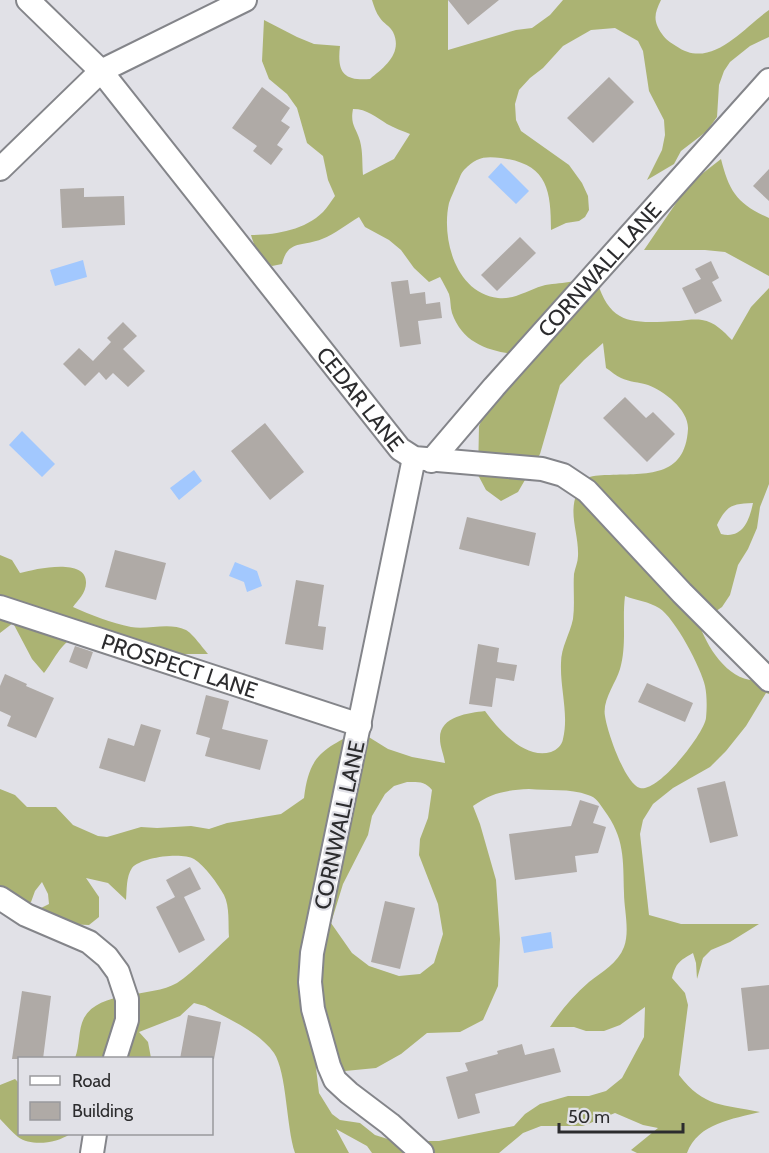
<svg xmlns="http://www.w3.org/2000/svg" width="769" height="1153" font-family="Cabin,sans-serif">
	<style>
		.forest { fill: #abb373; fill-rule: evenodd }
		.water { fill: #a2c8fe }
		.building { fill: #afaaa6 }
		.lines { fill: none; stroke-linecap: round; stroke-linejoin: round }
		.minor-casing { stroke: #84858a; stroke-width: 26 }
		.minor { stroke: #fff; stroke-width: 22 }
		.labels { text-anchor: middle; stroke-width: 4.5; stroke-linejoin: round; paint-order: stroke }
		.street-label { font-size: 22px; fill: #2c2c2e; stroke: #e1e1e7 }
	</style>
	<rect width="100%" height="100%" fill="#e1e1e7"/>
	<path class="forest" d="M372,0H448V50L516,30L532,28L550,15L563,0H661C654,14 653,21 662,34C665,39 671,43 676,46C711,71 743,28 769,10V37L750,46L730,62L724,71L719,85L717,117L707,131L681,151L674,164L647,180L662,150L665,135L664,120L649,91L643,51L638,41L615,28L591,30L563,46L543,68L530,78L519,90L515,104L516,120L521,131L569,165L582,183L588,196L589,210L585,217L579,221L566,223L551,230C551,189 547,164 501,158C485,156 476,157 464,170C460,174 459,181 456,186C454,191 451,197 449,203C441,239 456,293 498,298C514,300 528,290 542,286C551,283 560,284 569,282C578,281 587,276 595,274C609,327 631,323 679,321C686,320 695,319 702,320C715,322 723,331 732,340L751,307L769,288V484L760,507L757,528L748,549L738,565L730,595L722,607L699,623C706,646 729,682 756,680C760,680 765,677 769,675V694L766,693L746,726L726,751L710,767L673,788L653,804L643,820L640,834L649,915L681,924H759L730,942L711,950L703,958L697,979L696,963L693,953C679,961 676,963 672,978L685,993L688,1005L679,1075C704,1108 723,1104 760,1112C733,1119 698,1123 687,1153H637L631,1150L658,1128L643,1125L615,1113L583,1126H541L523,1133L499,1153H372L367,1146L336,1129L349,1153H295C286,1126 287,1073 274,1053C258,1031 228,1019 205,1006L194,1003L180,1016L139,1032L148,1042L151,1058H75C80,1046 78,1029 84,1018C99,990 151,998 177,983C195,971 213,951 229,937C228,924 230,907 224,895C218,884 205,866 194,859C182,852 141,857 132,868C126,877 127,889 126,900L108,883L86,878L99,897V917L89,925L65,924L33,912L49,904L48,894L42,882L35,891L31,902H18L0,913V789L15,795L27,807H56L73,825L98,836L107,837L141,827L157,828L191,826L209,829L227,823L281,814L304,798C309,755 323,749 359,731L388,749L412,757L445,763C444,755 440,747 440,739C439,716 469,713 485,711C499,730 525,760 551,752C557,750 562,745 563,739C569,714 560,689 561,663C561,647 570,634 573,619C575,604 573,589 574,574C575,568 578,562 578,556C579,534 568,514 577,493C579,488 583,481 587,478C594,475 603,475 610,475C646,473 685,479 688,429C689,410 664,391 648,385C639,382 629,382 621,378C616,376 611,371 606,368L603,343L584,360L560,385L540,454L518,492L501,501L486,490L478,475L479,426L486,411L521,355C492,352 463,345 452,313C450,307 451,300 449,294C446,288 443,282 440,277L429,282L414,268L401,250L389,240L365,227L359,217C347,224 335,234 322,239C303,247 288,239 282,264L272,266C260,258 255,249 251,235C275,235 305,230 323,212C328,207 331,201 335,196L328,180L323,156L307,143L297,108L287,94L269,79L262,61L264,20L297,37L314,44L340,46C337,72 343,81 370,79C385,67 403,53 393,32C390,26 383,23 380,18C376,13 374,6 372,0ZM353,109C367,109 376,117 387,124C394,128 403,131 410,134L394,159L363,175C362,164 363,152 360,141C356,127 350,125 353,109ZM753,503C749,522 742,539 721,534L717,525C727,505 732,504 753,503ZM625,596C635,600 650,602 659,608C675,618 701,668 705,686C707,695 707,708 706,718C704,734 658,793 640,788C625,784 607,731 605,716C602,700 616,683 620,669C627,645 622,620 625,596ZM407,782C418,782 425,781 432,790L428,818L420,839L419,855L438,904L443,934L434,963L420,974L399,976L369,966L352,953L331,923L343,884L368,835L372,816L385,794L394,786ZM529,789C548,791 570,788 588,795C596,797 600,804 604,810C625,838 623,860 624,893C624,909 630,931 624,947C618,963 602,972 589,982C574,995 561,1010 550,1027H574L586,1031H604L620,1025L645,1007L644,1037L622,1078L606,1091L589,1096H568L540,1104L525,1114L514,1126L439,1141H394L375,1135L360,1123L340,1120L332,1114L319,1093L316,1068L345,1071L376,1068L401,1054L427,1033L460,1032L483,1020L498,986L500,939L496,880L480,824L473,806C491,793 506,790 529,789Z
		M721,159C729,191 737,204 769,218V276L725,252L705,250H644L689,184Z
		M0,555L12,560L20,573C35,569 87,557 86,583C86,593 78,600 73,607C91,615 111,623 131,627C148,630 169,622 186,630C192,633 203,648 208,654H161L76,636C59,645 55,659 44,673L32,659L13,623L0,633Z
		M15,1079L19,1083L20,1134H70C57,1143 32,1147 18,1137C12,1132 6,1125 0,1119V1085Z"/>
	<path class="water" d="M501,163L529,191L516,204L488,177Z
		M83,260L87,277L55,286L50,270Z
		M22,431L55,464L42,477L9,445Z
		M194,470L202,481L179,500L170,488Z
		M235,562L257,571L262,586L247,592L244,582L229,576Z
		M551,932L553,948L524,953L521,937Z"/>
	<path class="building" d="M448,0H499L468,25Z
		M609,77L634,102L593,143L567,118Z
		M262,87L290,108L281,121L290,127L277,145L283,149L271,165L253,151L257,146L232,128Z
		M769,169V201L753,186Z
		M84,188V197L124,196L125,225L62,228L60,189Z
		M520,237L536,253L497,291L481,275Z
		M711,261L719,278L712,282L722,301L695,314L682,288L701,279L695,269Z
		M408,280L410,294L425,292L426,304L440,302L442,318L418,321L421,344L400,347L391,282Z
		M123,322L137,336L123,349L145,371L128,387L113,373L106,380L99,372L85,386L63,364L79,348L93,361L111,342L107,338Z
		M625,397L646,418L653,412L675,434L647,462L603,418Z
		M265,423L304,472L270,500L231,451Z
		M467,517L536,533L529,566L459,549Z
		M115,550L166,563L156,600L105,587Z
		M296,580L324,585L318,626L326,627L323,650L285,644Z
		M478,644L499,648L497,662L517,665L514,681L496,678L492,707L469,704Z
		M75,646L93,652L87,669L69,662Z
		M5,674L27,684L26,686L54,698L36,738L7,726L11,716L0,711V686Z
		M647,683L693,703L685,722L638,702Z
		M206,695L229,701L222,729L268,740L260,770L205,756L210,738L196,734Z
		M141,724L161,730L145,782L99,768L108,738L134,746Z
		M725,781L738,836L710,843L697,788Z
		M580,800L599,806L593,823L606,827L598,853L575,856L577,872L515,880L509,834L571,826Z
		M190,867L201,889L184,897L205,940L179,953L156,907L175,897L166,880Z
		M385,901L415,908L400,969L371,962Z
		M769,985V1049L748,1051L741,988Z
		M22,991L51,996L43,1059H12Z
		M188,1015L221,1022L214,1059H180Z
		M522,1044L525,1055L554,1048L561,1072L475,1094L480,1113L458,1119L446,1077L468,1071L465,1063L498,1054L497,1051Z"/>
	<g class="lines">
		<defs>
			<g id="minor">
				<path id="s1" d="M28,0L101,71L400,449L414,458L542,469L563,475L587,491L682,593L769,680"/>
				<path d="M0,169L101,71L245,0"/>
				<path d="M414,458L312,953L310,982L313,1009L329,1066L335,1080L349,1093L390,1124L422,1153"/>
				<path id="s2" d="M431,461L494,387L769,80"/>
				<path id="s3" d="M0,607L360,725"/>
				<path d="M0,898L26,915L89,942L107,957L118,972L127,999V1020L115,1058"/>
				<path d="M92,1153L95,1134"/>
			</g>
		</defs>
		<use href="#minor" class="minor-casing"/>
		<use href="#minor" class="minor"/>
	</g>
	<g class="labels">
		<g class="street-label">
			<text dy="8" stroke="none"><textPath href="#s2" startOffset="255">CORNWALL LANE</textPath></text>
			<text dy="8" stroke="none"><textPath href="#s1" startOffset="520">CEDAR LANE</textPath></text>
			<text dy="8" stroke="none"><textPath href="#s3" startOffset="189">PROSPECT LANE</textPath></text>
			<text transform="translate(339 825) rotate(-78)" y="8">CORNWALL LANE</text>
		</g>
	</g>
	<rect x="18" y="1057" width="195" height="78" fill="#e1e1e7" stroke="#99999d" stroke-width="1.5"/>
	<rect x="30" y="1076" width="30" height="9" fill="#ffffff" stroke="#99999d" stroke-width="1.5"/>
	<text x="72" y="1087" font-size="18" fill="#2c2c2e">Road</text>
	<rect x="30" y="1102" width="30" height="18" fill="#afaaa6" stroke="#99999d" stroke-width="1.5"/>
	<text x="72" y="1117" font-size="18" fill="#2c2c2e">Building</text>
	<path d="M559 1123v9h124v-9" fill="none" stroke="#2c2c2e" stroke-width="3"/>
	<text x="568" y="1123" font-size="18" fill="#2c2c2e" stroke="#e1e1e7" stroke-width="4.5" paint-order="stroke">50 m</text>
</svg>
